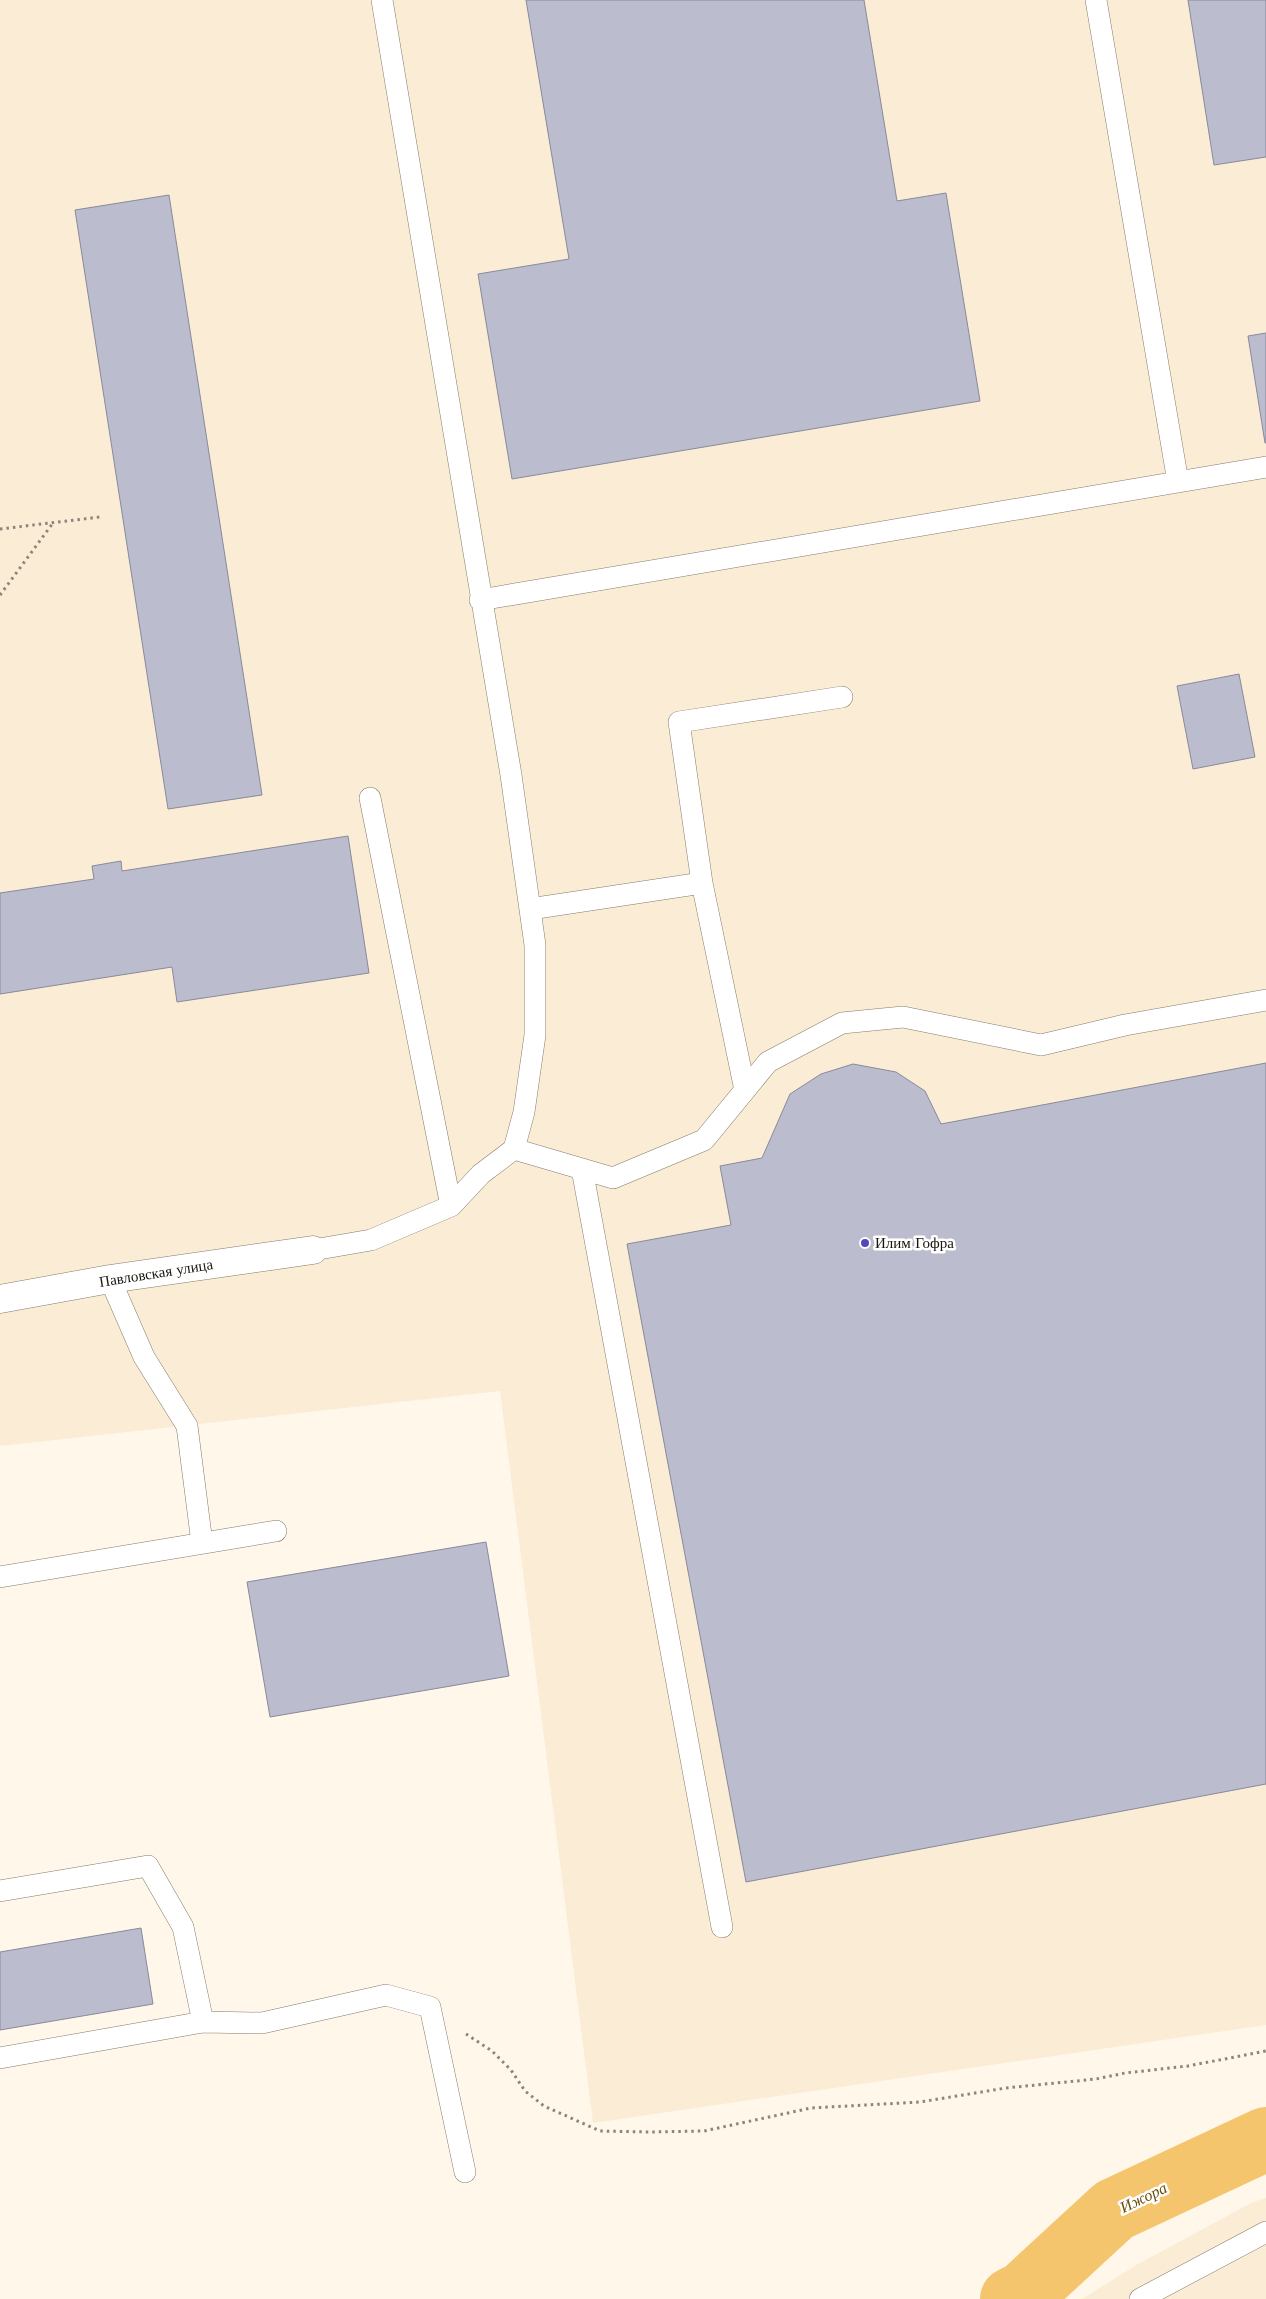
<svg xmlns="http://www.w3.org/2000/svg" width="1266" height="2299" font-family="'Libre Baskerville',serif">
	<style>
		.built { fill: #fbedd5 }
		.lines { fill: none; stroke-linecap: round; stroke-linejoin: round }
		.river { stroke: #f5c56e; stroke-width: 64 }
		.building { fill: #bbbcce; stroke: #88899a }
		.lane-casing { stroke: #847b6c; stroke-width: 22 }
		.street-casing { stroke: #847b6c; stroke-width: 29 }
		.path { stroke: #8b857b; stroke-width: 3; stroke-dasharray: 2.5 4; stroke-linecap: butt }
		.lane { stroke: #fff; stroke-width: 21 }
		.street { stroke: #fff; stroke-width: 28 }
		.poi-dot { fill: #5446bd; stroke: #fff; stroke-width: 2 }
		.labels { text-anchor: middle; stroke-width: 5; stroke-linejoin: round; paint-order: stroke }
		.poi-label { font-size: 15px; fill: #19150f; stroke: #fff; text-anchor: start }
		.street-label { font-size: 15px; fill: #19150f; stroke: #fff }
		.water-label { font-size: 16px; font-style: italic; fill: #6d4e07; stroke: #fff }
	</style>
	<rect width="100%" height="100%" fill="#fff7e9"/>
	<path class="built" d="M0,0H1266V2025L593,2123L500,1391L0,1446Z
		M1266,2198V2299H1082L1138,2264L1253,2202Z"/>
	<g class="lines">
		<path class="river" d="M1012,2299L1024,2293L1114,2210L1266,2139"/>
	</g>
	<path class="building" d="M526,0H864L897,201L946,193L980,401L512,479L478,274L569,259Z
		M1188,0H1266V157L1214,165Z
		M169,195L262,795L168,809L75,210Z
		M1266,333V443H1265L1248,336Z
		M1239,674L1255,757L1193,769L1177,686Z
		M348,836L369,973L177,1002L172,967L0,994V893L94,879L92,866L121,861L122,871Z
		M1266,1063V1784L746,1882L627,1244L731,1225L720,1166L762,1158L790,1094L821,1074L853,1064L896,1072L925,1091L941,1124Z
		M486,1542L509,1676L270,1717L247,1582Z
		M141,1928L153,2004L0,2030V1952Z"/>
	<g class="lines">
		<defs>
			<path id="lane" d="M1096,0L1178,482
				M480,600L1266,467
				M370,798L451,1206
				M702,883L679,722L842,697
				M530,909L702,883L745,1090
				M514,1149L613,1178L704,1140L768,1062L842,1023L903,1017L1041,1045L1125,1025L1266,1000
				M582,1169L722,1927
				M313,1250L371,1240L451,1206L481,1174L514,1149L524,1112L535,1035V945L511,775L382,0
				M110,1279L144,1357L187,1426L202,1543
				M0,1577L276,1531
				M0,1891L148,1866L183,1927L203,2022L0,2058
				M203,2022L262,2023L386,1995L430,2007L465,2172
				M1140,2299L1266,2232"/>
			<path id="street" d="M0,1299L110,1279L313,1250"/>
		</defs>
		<use href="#lane" class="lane-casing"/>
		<use href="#street" class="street-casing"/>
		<path class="path" d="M0,529L100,517
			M0,595L53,523
			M466,2034L492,2051L511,2070L525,2091L544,2106L600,2131L651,2132L704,2131L811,2108L920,2102L1006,2088L1096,2079L1125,2073L1188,2066L1266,2051"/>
		<use href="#lane" class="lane"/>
		<use href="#street" class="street"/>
	</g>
	<circle class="poi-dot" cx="865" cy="1243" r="5"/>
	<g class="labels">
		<g class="poi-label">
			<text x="875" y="1248">Илим Гофра</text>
		</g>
		<g class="street-label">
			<text transform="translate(156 1273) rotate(-9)" y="5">Павловская улица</text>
		</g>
		<g class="water-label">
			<text transform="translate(1143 2197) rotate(-26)" y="6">Ижора</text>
		</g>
	</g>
</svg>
